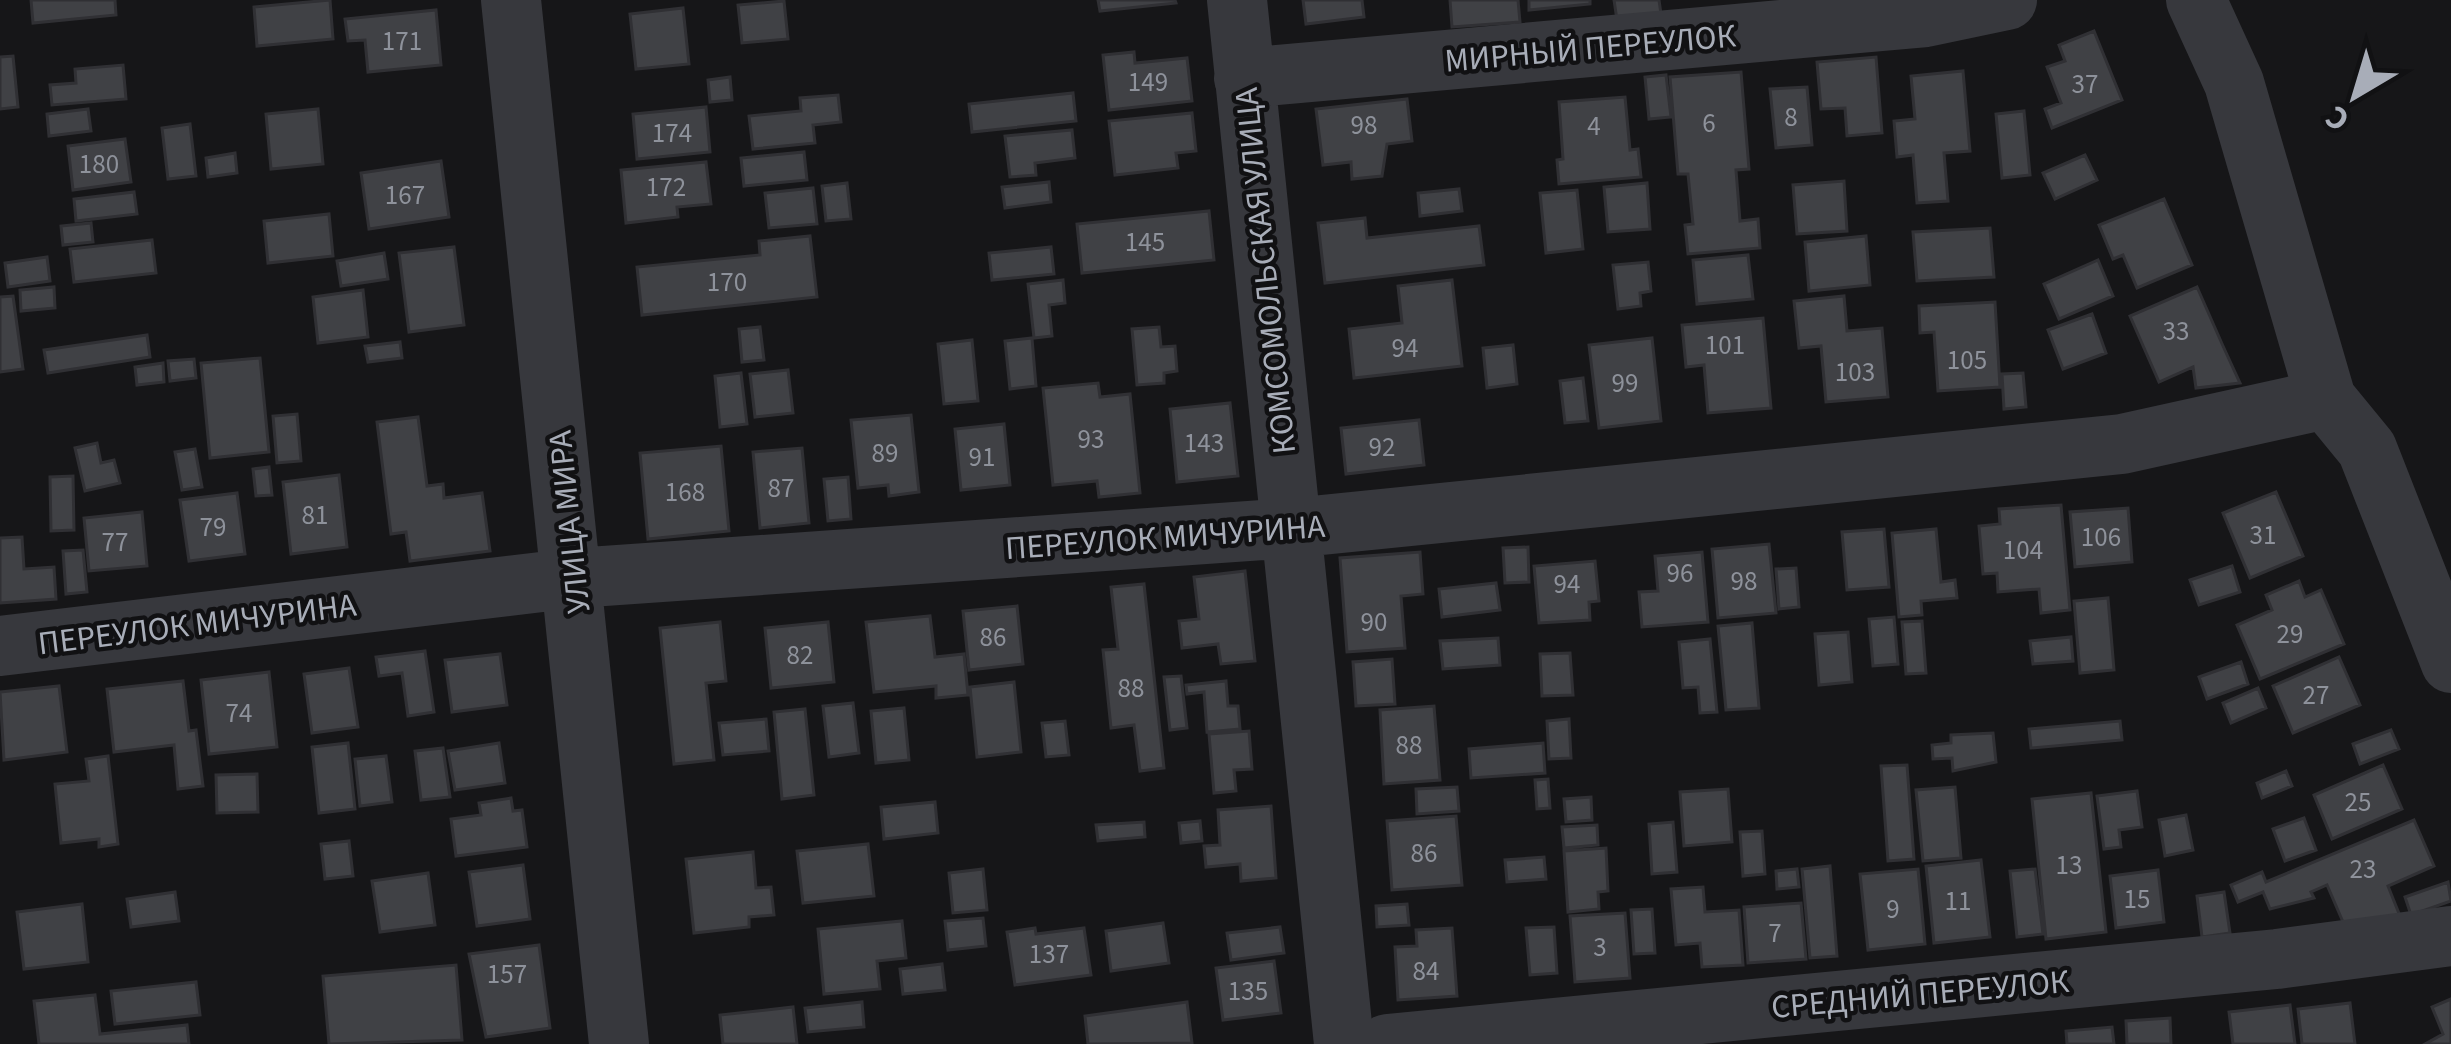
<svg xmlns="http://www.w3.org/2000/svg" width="2451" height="1044" font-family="'Source Sans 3',sans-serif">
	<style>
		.building { fill: #404145; stroke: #303034; stroke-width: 3 }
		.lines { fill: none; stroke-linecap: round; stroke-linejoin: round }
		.minor { stroke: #37383d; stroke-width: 60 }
		.labels { text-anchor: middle; stroke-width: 9; stroke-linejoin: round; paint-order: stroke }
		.number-label { font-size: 27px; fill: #8e929b }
		.street-label { font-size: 33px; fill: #a8adb8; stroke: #111113 }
	</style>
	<rect width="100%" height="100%" fill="#161618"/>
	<path class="building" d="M31,0H115L116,15L33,23Z
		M330,0L333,39L257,46L254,7Z
		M1098,0H1175L1176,3L1100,11Z
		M1303,0H1362L1364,17L1306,24Z
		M1450,0H1518L1520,22L1452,27Z
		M1529,0H1590V4L1529,10Z
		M1614,0H1659L1661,14L1617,20Z
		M784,1L788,39L742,43L738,5Z
		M683,8L689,64L636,69L630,14Z
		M436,10L441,65L368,72L365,40L348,41L345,19Z
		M2094,31L2122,100L2052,128L2045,109L2061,103L2047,67L2065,61L2059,45Z
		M1134,52L1135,63L1187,58L1192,101L1109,110L1103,55Z
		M13,56L18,107L0,109V57Z
		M1876,57L1882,133L1847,136L1845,108L1821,109L1817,62Z
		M123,65L126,99L52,105L50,85L76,83L75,69Z
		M1963,71L1970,151L1944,153L1948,201L1917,203L1913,155L1897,157L1894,121L1915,119L1911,76Z
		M1741,72L1749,169L1736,170L1740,221L1758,219L1760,248L1688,254L1685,225L1693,224L1688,174H1678L1670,77Z
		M1666,75L1671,117L1649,119L1645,77Z
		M730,77L732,100L710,102L708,80Z
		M1807,87L1812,145L1776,148L1770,89Z
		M1073,93L1076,121L972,132L969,104Z
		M838,95L841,122L813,125L815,143L753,149L749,116L801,111L800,98Z
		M1625,97L1630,150L1638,149L1641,177L1559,184L1557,160L1563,159L1559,102Z
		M1407,99L1412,141L1387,144L1382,176L1352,179L1351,162L1323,165L1316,109Z
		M706,107L710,152L637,159L633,114Z
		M88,109L91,131L49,136L47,114Z
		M318,109L323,164L271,169L266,114Z
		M2024,111L2030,175L2002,178L1996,114Z
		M1192,113L1196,151L1176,153L1178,168L1115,175L1109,121Z
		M190,124L196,176L168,179L162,128Z
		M1072,130L1075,158L1035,163L1036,175L1010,177L1005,136Z
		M125,139L131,182L73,190L68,146Z
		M804,152L807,180L744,186L741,158Z
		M235,153L237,173L208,177L206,158Z
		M2085,155L2097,180L2055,199L2043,173Z
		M441,161L449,217L369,229L361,173Z
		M706,162L711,204L677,207L678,217L626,223L621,170Z
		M1844,181L1847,231L1797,234L1793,185Z
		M1049,182L1051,202L1005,208L1002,187Z
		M847,183L851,219L826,221L822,186Z
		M1647,183L1650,229L1608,232L1604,187Z
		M813,188L817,224L769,228L765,193Z
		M1459,189L1462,211L1420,216L1418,193Z
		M1577,190L1583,249L1546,253L1540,193Z
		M134,192L137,214L76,221L74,199Z
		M2164,199L2192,265L2137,288L2123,255L2113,259L2099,225Z
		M1209,211L1214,260L1082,273L1077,224Z
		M329,214L333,256L268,263L264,221Z
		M1365,218L1367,238L1479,226L1484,265L1325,283L1318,223Z
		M91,223L93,242L63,245L61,226Z
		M1990,228L1994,277L1917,281L1913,232Z
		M810,236L817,297L642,315L637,267L760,255L759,241Z
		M1866,236L1870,285L1809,291L1805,242Z
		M152,240L156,273L74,282L70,249Z
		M454,247L464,325L409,332L399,253Z
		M1051,247L1054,274L992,280L989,253Z
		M384,253L388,279L341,286L337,261Z
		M1748,255L1753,299L1697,304L1693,260Z
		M47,257L50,281L8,287L5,263Z
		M2098,260L2113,296L2059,319L2044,284Z
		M1648,262L1651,291L1640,293L1641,306L1618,309L1613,265Z
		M1063,280L1065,303L1049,305L1052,336L1034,338L1028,284Z
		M1452,280L1462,366L1354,378L1349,329L1402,323L1398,286Z
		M54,287L55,308L21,311L20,290Z
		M2197,287L2223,346L2240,383L2196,388L2193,367L2159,382L2130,316Z
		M363,290L368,337L318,343L313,297Z
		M13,296L23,369L0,372V297Z
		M1844,296L1847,331L1882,328L1888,397L1826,402L1821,346L1799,348L1794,301Z
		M1995,302L2000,387L1938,391L1934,332L1920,333L1919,306Z
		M2092,314L2106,353L2063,369L2048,330Z
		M1763,318L1771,408L1708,413L1704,365L1686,367L1682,325Z
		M760,327L764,360L742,362L739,329Z
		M1159,327L1161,347L1175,346L1177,371L1164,373V383L1137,385L1132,329Z
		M147,335L150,357L48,373L44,350Z
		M1032,338L1036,386L1010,389L1005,341Z
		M1652,338L1661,421L1599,428L1589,345Z
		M972,340L978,401L944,404L938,344Z
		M400,342L402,358L368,362L365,346Z
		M1513,345L1517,384L1487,388L1483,348Z
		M260,358L269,452L210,458L201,363Z
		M194,359L196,378L170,381L168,361Z
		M163,363L164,382L137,385L135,367Z
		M788,370L793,413L755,417L750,374Z
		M741,373L747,424L720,427L715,376Z
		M2023,373L2026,407L2004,409L2002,374Z
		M1583,378L1588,421L1565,423L1560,381Z
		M1098,383L1100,397L1130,394L1140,493L1099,497L1097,481L1053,485L1043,388Z
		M1230,403L1238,476L1177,482L1170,409Z
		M297,414L301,461L277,463L273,416Z
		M911,415L919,492L889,496L888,485L858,488L851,420Z
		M418,417L427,486L443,484L444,498L482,493L490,551L410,561L406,532L391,534L377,422Z
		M1419,420L1424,465L1346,474L1341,428Z
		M1004,424L1010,485L961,490L955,429Z
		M97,443L101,463L114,460L120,483L85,491L75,448Z
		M721,446L729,531L648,539L640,453Z
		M802,448L809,523L760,528L753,452Z
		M195,449L202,487L182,490L175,452Z
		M269,467L272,495L256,496L253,469Z
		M339,475L347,547L291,554L283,482Z
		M73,476L74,530L51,531L50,477Z
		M848,477L851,519L828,521L824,479Z
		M2276,492L2303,556L2250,578L2223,513Z
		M237,493L245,554L189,561L180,500Z
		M2061,505L2070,610L2041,613L2039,589L1998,592L1997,573L1983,574L1979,526L2000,524L1999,509Z
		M2128,508L2132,562L2075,567L2070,512Z
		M142,512L147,566L89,571L84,518Z
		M1884,529L1889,587L1847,590L1842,532Z
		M1936,529L1941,582L1955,580L1957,598L1921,601L1922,615L1899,617L1892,533Z
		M22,537L24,569L54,567L56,599L0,603V538Z
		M1769,544L1776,613L1718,618L1712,549Z
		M1528,547L1529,582L1505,583L1503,548Z
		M83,550L87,592L66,594L63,551Z
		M1420,552L1423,594L1401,596L1405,648L1347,652L1340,558Z
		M1702,552L1708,622L1642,627L1639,592L1658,591L1655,556Z
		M1595,561L1599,601L1589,602L1590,620L1539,623L1534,566Z
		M2232,566L2240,592L2199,605L2190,580Z
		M1796,568L1799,607L1779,609L1776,569Z
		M1245,571L1255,661L1221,664L1218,644L1182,648L1179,621L1199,619L1194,577Z
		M2299,581L2305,597L2321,590L2344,644L2260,679L2237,625L2272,610L2266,595Z
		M1496,583L1500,610L1442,617L1439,589Z
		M1144,584L1164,768L1140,771L1134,725L1111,728L1103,650L1118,649L1111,587Z
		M2108,598L2114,670L2080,673L2074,601Z
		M1017,606L1023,664L969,670L963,611Z
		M930,616L935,657L964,654L968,695L936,698V686L874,692L866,622Z
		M1894,617L1898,664L1873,666L1869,619Z
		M1922,621L1926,673L1906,674L1902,622Z
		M720,622L726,681L706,683L714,760L674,764L660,628Z
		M828,622L834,682L771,688L765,628Z
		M1752,623L1759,708L1726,710L1718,626Z
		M1848,632L1852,682L1819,685L1815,634Z
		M2071,637L2073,661L2033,664L2030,641Z
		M1498,638L1500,665L1443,669L1440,641Z
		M1710,639L1717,712L1700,713L1698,687L1683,688L1679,642Z
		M425,651L434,712L408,716L402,673L379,676L376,657Z
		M1570,653L1573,695L1542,696L1540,654Z
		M500,654L507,705L452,712L445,660Z
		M2339,657L2360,705L2293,733L2273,686Z
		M1392,659L1395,704L1356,706L1353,662Z
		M2241,662L2248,684L2207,699L2199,677Z
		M349,668L358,727L312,733L304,674Z
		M269,672L277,747L209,754L201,680Z
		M1181,676L1187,728L1170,730L1164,677Z
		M183,681L189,731L196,730L203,786L178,789L174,745L114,752L107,689Z
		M1226,681L1228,706H1238L1240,729L1207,732L1204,692L1187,694L1186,685Z
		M1014,682L1021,752L977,757L970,687Z
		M59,686L67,752L4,760L0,692Z
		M2258,688L2266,708L2231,723L2223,703Z
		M853,703L859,753L829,757L823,706Z
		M1434,706L1440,780L1384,784L1380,710Z
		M904,708L909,760L876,763L871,711Z
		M805,709L814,795L782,799L774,712Z
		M766,719L769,751L723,755L719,723Z
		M1569,719L1571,758L1549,759L1547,721Z
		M1065,721L1069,755L1046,757L1042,723Z
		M2120,721L2122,740L2031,748L2029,729Z
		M2391,730L2399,749L2360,764L2353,744Z
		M1249,731L1252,769L1234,770L1236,791L1214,793L1209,734Z
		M1993,733L1996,762L1953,771L1952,758L1933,759L1932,745L1951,743V735Z
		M348,743L355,809L319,813L312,747Z
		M499,743L505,783L455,790L448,751Z
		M1543,743L1545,773L1471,778L1469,749Z
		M443,748L450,797L421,800L415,751Z
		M108,756L118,844L99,847V839L61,843L55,784L89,781L86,759Z
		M386,756L392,802L360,806L355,759Z
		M1907,765L1914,859L1888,861L1881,766Z
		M2383,765L2402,809L2332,839L2314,795Z
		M2286,771L2292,786L2262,798L2257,783Z
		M257,774L258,812L217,813L216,775Z
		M1548,779L1550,808L1537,809L1535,780Z
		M1457,787L1459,811L1417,814L1416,789Z
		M1955,787L1961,858L1923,861L1916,790Z
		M1728,789L1732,842L1684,846L1680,792Z
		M2137,791L2142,827L2119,830L2121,847L2104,849L2097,796Z
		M2091,793L2106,932L2046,939L2032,799Z
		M1591,797L1592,820L1566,822L1564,799Z
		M511,798L513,811L522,810L527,847L456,856L451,819L481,815L479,803Z
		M935,802L938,833L884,839L881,807Z
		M1271,806L1276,878L1241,881L1240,864L1206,867L1204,846L1220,845L1218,810Z
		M2186,815L2193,850L2165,856L2159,820Z
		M1456,816L1462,885L1392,890L1387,821Z
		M2304,818L2316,850L2285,861L2273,829Z
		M2414,820L2434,866L2388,886L2400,916L2343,922L2327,885L2311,892L2314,898L2270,909L2263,892L2238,902L2231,885L2262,872L2266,882Z
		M1200,821L1202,841L1181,843L1179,823Z
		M1144,822L1145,837L1098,841L1096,825Z
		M1673,822L1677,872L1652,874L1649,824Z
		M1597,825L1598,845L1564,848L1562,827Z
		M1762,831L1765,874L1743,876L1740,832Z
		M349,841L353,876L325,879L321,844Z
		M868,844L874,896L803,903L797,851Z
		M1606,848L1608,891L1598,892L1599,909L1568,912L1564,851Z
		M753,852L756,888L771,887L774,915L749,917V927L694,933L686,859Z
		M1544,857L1546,879L1507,882L1505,860Z
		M1981,860L1990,937L1934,943L1926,866Z
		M523,865L530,919L477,926L469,872Z
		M1830,866L1837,956L1810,958L1802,869Z
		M983,869L987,910L953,913L949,873Z
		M1797,869L1799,887L1777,889L1776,871Z
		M1918,869L1925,944L1868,950L1860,874Z
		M2035,869L2043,934L2017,937L2010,871Z
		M2158,870L2164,922L2116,928L2110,876Z
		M428,873L435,925L380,932L372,881Z
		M2448,882L2451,901L2411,915L2405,897Z
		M1703,887L1705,912L1739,910L1743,965L1702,967L1700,943L1676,945L1671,889Z
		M175,892L179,921L131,927L127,899Z
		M2224,892L2230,933L2202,937L2197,896Z
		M1801,903L1806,959L1748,963L1744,907Z
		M82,904L88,962L24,969L17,912Z
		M1407,904L1409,925L1377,927L1376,906Z
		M1652,909L1655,953L1634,954L1631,910Z
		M1625,913L1630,978L1575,982L1570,916Z
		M983,918L986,946L948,950L945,921Z
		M902,921L906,958L877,961L880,989L824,994L818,929Z
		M1163,923L1169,963L1111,971L1106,931Z
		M1280,927L1284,953L1231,960L1227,933Z
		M1554,927L1557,973L1530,975L1526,928Z
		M1035,928L1036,934L1084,928L1091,975L1015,985L1007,932Z
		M1452,928L1457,996L1398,1000L1395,947L1417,946L1416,930Z
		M539,945L550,1028L486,1037L469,954Z
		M1274,961L1281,1013L1223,1020L1216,968Z
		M942,964L945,990L903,994L900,969Z
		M456,965L462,1040L329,1044L323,976Z
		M196,982L200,1015L115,1024L111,991Z
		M95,995L100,1034L187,1025L189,1044H39L34,1001Z
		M2451,999V1044H2425L2443,1034L2432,1007Z
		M862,1002L864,1027L808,1032L805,1008Z
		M1187,1002L1192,1043L1088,1044L1085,1016Z
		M2350,1003L2355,1044H2302L2298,1009Z
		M2290,1005L2295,1044H2233L2229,1012Z
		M793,1007L797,1044H723L720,1015Z
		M2170,1018L2171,1044H2127L2126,1021Z
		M2112,1027L2114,1044H2067L2066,1031Z"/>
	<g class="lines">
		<path class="minor" d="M511,0L619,1044
			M1237,0L1344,1044
			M2196,0L2234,83L2326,399L2367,449L2451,663
			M1244,78L1926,17L2007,0
			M0,646L575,578L1292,528L2122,444L2326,399
			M1387,1044L2277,959L2451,936"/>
	</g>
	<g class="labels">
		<g class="number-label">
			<text x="402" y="50">171</text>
			<text x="1148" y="91">149</text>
			<text x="2085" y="93">37</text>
			<text x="1791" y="126">8</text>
			<text x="1709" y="132">6</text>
			<text x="1364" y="134">98</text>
			<text x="1594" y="135">4</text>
			<text x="672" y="142">174</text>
			<text x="99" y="173">180</text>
			<text x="666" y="196">172</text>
			<text x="405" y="204">167</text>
			<text x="1145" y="251">145</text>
			<text x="727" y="291">170</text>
			<text x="2176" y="340">33</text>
			<text x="1725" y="354">101</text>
			<text x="1405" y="357">94</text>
			<text x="1967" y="369">105</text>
			<text x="1855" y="381">103</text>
			<text x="1625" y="392">99</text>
			<text x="1091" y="448">93</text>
			<text x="1204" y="452">143</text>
			<text x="1382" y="456">92</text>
			<text x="885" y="462">89</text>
			<text x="982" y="466">91</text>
			<text x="781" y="497">87</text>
			<text x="685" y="501">168</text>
			<text x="315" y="524">81</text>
			<text x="213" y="536">79</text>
			<text x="2263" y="544">31</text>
			<text x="2101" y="546">106</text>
			<text x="115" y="551">77</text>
			<text x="2023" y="559">104</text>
			<text x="1680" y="582">96</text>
			<text x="1744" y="590">98</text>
			<text x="1567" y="593">94</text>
			<text x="1374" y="631">90</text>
			<text x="2290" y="643">29</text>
			<text x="993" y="646">86</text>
			<text x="800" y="664">82</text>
			<text x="1131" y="697">88</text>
			<text x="2316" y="704">27</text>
			<text x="239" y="722">74</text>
			<text x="1409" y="754">88</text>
			<text x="2358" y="811">25</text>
			<text x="1424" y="862">86</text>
			<text x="2069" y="874">13</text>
			<text x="2363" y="878">23</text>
			<text x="2137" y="908">15</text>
			<text x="1958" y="910">11</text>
			<text x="1893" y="918">9</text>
			<text x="1775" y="942">7</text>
			<text x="1600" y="956">3</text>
			<text x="1049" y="963">137</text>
			<text x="1426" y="980">84</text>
			<text x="507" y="983">157</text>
			<text x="1248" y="1000">135</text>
		</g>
		<g class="street-label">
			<text transform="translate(1590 47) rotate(-5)" y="12">МИРНЫЙ ПЕРЕУЛОК</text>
			<text transform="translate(1264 271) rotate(-96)" y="12">КОМСОМОЛЬСКАЯ УЛИЦА</text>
			<text transform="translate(568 522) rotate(-96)" y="12">УЛИЦА МИРА</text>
			<text transform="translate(1165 536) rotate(-4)" y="12">ПЕРЕУЛОК МИЧУРИНА</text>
			<text transform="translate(197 623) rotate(-7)" y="12">ПЕРЕУЛОК МИЧУРИНА</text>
			<text transform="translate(1920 993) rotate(-5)" y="12">СРЕДНИЙ ПЕРЕУЛОК</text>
		</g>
	</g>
	<g transform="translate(2355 96) rotate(218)" stroke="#111113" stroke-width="9" paint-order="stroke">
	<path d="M0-9L21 45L0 30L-21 45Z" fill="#a8adb8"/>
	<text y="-18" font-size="33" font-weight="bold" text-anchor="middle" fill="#a8adb8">С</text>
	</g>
</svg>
